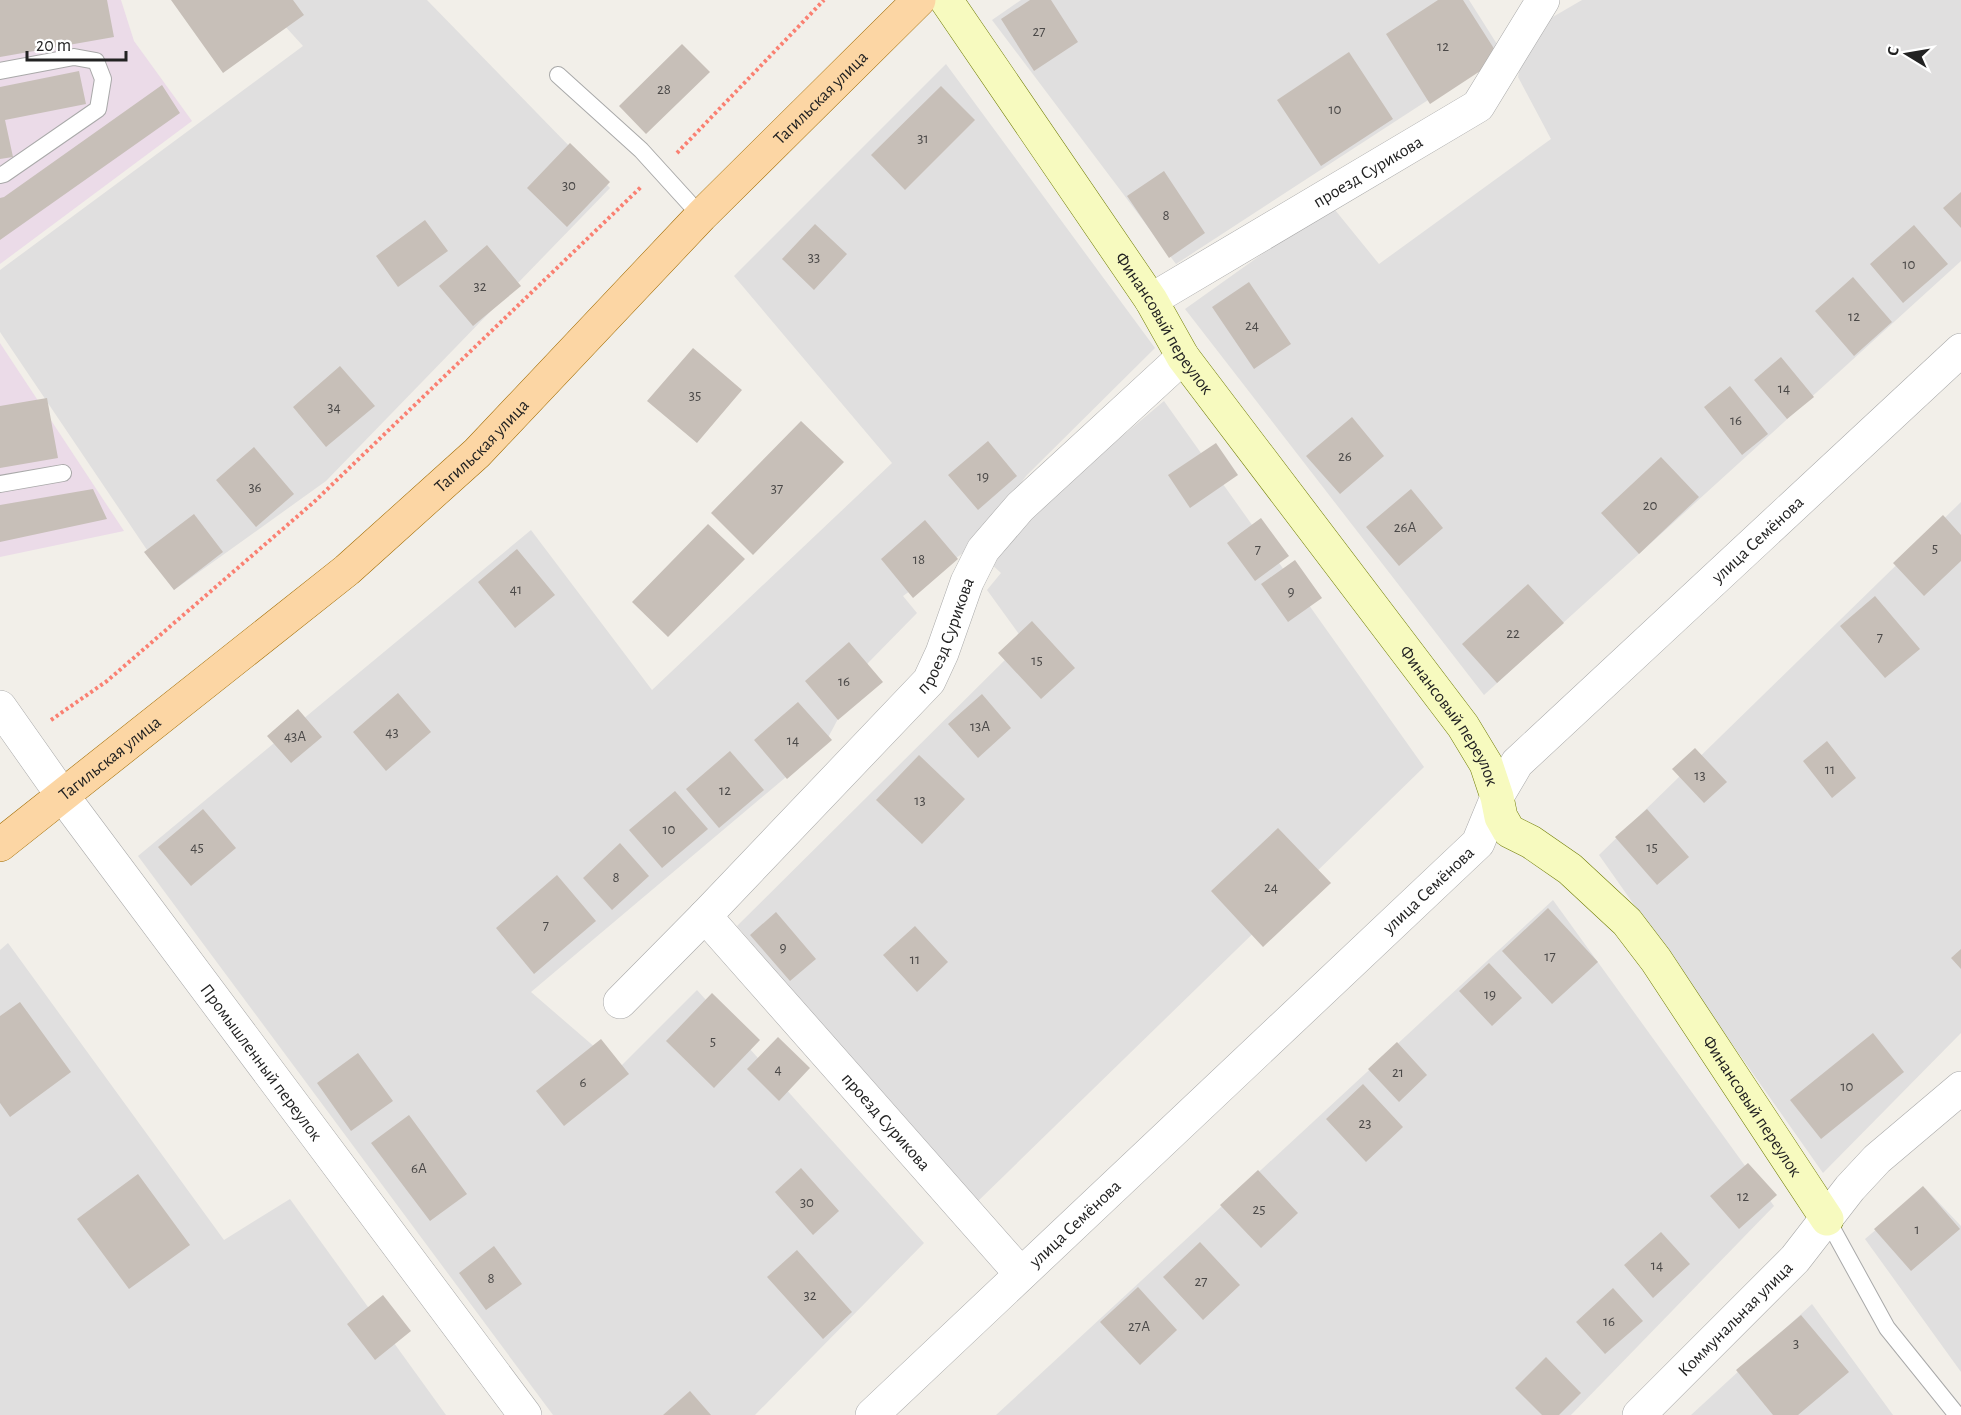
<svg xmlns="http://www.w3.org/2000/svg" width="1961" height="1415" font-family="'Alegreya Sans',sans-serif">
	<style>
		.residential { fill: #e0dfdf }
		.industrial { fill: #ebdbe8 }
		.building { fill: #c7bfb8 }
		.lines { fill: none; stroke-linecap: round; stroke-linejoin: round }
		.lane-casing { stroke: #a9a9a9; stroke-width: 18 }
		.street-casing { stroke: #a9a9a9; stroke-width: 34 }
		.secondary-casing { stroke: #707d05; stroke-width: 34 }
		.primary-casing { stroke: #a06b00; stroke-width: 34 }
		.path { stroke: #fa8072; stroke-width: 4; stroke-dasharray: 3 3; stroke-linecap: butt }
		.lane { stroke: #fff; stroke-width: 16 }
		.street { stroke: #fff; stroke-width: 33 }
		.secondary { stroke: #f7fabf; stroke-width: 33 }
		.primary { stroke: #fcd6a4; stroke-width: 33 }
		.labels { text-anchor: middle; stroke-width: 5; stroke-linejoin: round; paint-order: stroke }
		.number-label { font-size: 15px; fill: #4b4948 }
		.street-label { font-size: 18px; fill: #222; stroke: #fff }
	</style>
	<rect width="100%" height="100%" fill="#f2efe9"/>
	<path class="residential" d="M269,0H427L610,188L326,481L174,590L0,332V270L303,46L264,3Z
		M1021,0H1469L1502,52L1176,264L992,20Z
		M1582,0H1961V261L1484,695L1185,309L1331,205L1379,264L1551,139L1518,77L1527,32Z
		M946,64L1155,348L1027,475L970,548L903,596L917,613L868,663L824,745L531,992L619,1068L697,990L924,1243L755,1415H553L138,856L531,530L652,690L892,463L734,276Z
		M1164,401L1424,767L974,1205L737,926L1024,641L987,590L1001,573L988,561L1021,521Z
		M1961,502V1033L1823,1173L1599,855Z
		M1553,900L1774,1206L1571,1415H996Z
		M8,943L224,1240L290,1199L446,1415H0V950Z
		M1925,1188L1961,1226V1372L1865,1239Z
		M1812,1304L1893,1415H1691Z"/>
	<path class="industrial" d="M0,0H121L134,41L192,121L0,264Z
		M0,343L124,531L0,557Z"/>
	<path class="building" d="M0,0H107L114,37L0,57Z
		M171,0H293L304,15L223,73Z
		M1030,0H1051L1078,42L1034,71L1001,19Z
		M1438,0H1463L1500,58L1430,104L1386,34Z
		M682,44L710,72L646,134L619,106Z
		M1349,52L1393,119L1321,166L1277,100Z
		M79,71L86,104L5,120L13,157L0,159V87Z
		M162,85L180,113L0,240V198L4,197Z
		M941,86L975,120L905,190L871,155Z
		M570,143L610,182L567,227L527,188Z
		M1164,171L1205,233L1169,258L1127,196Z
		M1961,192V228L1943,208Z
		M425,220L448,251L398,287L376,256Z
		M815,224L847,254L814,290L782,259Z
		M1914,225L1948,264L1903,303L1870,264Z
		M487,245L521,286L473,326L439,286Z
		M1853,277L1892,322L1854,356L1815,311Z
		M1249,282L1291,344L1254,369L1212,307Z
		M693,348L742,390L697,443L647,401Z
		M1781,357L1814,397L1787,419L1754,380Z
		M340,366L375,406L326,447L293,407Z
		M1730,386L1768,434L1742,455L1704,407Z
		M47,398L58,458L0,468V406Z
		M1352,417L1384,456L1340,494L1306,456Z
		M801,421L844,462L753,555L711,513Z
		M988,441L1017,476L978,510L948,475Z
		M1216,443L1238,475L1190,508L1168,475Z
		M254,447L294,494L256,527L216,480Z
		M1661,457L1699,497L1639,554L1601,513Z
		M93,489L107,519L0,542V505Z
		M1411,489L1443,528L1399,566L1366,527Z
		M194,514L223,552L174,590L144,552Z
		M1943,515L1961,535V561L1924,596L1893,563Z
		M1261,518L1289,556L1255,581L1227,543Z
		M925,520L958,559L913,598L881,559Z
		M708,524L745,559L668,637L632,602Z
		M517,549L555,595L515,628L478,582Z
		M1295,560L1322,598L1288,622L1261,584Z
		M1528,584L1564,623L1497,683L1462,644Z
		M1875,596L1920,649L1885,678L1840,626Z
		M1032,621L1075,668L1041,699L998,653Z
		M849,642L883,682L838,720L805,681Z
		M398,693L431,732L386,771L353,732Z
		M982,694L1011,728L978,758L948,724Z
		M798,702L832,740L787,779L754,740Z
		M298,709L322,737L291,763L267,736Z
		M1827,741L1856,778L1832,798L1803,761Z
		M1695,748L1727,782L1704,803L1672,769Z
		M730,751L764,790L719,828L686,789Z
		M919,755L965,799L922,844L876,800Z
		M675,791L708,829L662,868L629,830Z
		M203,809L236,848L191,886L158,847Z
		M1647,809L1689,857L1657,885L1615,837Z
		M1278,828L1331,883L1263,947L1211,891Z
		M620,843L649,876L612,910L583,878Z
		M557,875L596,921L534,974L496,928Z
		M1548,908L1598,962L1552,1004L1502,951Z
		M776,912L816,959L790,981L750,935Z
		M915,926L948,962L917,992L883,955Z
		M1961,949V969L1951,958Z
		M1489,963L1522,998L1492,1026L1459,991Z
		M712,993L760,1040L714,1088L666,1041Z
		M20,1002L71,1072L10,1117L0,1103V1016Z
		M1873,1033L1904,1072L1821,1139L1790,1100Z
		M778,1037L810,1068L779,1101L747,1069Z
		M601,1039L629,1074L564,1126L536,1091Z
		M1397,1042L1427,1075L1399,1102L1368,1069Z
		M358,1053L393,1101L351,1131L317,1083Z
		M1363,1084L1403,1127L1366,1162L1326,1119Z
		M409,1115L467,1194L430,1221L371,1143Z
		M1748,1163L1777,1195L1739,1229L1710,1196Z
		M801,1168L839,1211L813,1235L775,1192Z
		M1258,1170L1298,1213L1261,1248L1220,1205Z
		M138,1174L190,1245L129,1289L77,1219Z
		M1923,1186L1960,1229L1911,1271L1874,1229Z
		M1661,1232L1690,1264L1653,1298L1624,1265Z
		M1200,1242L1240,1285L1203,1320L1163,1277Z
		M494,1246L522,1284L486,1310L459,1273Z
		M797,1250L852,1312L823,1339L767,1277Z
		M1138,1287L1177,1330L1140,1365L1100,1322Z
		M1613,1288L1643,1321L1605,1354L1576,1322Z
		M383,1295L411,1331L375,1360L347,1324Z
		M1801,1315L1849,1372L1798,1415H1773L1736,1370Z
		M1546,1357L1581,1393L1559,1415H1542L1515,1388Z
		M690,1391L711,1415H663Z"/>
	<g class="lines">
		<defs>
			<path id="lane" d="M0,71L74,57L96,61L103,79L98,109L4,174L0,175
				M558,75L641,150L701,216
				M0,484L63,473
				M1827,1219L1887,1328L1957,1415"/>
			<g id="street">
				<path id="s1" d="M1151,300L1478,106L1543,0"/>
				<path id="s2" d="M0,707L62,795L525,1415"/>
				<path id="s3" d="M705,916L1021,1274"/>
				<path id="s4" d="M620,1002L705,916L929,681L942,653L967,582L983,550L1020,507L1183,357"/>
				<path id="s5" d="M872,1415L1478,843L1497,797L1517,763L1961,350"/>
				<path id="s6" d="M1639,1415L1795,1259L1850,1188L1877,1159L1961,1088"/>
			</g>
			<g id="secondary">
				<path id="s7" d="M946,0L1151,300L1183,357L1463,726L1486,764L1497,797L1501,817L1509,831L1531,842L1570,869L1627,922L1656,960L1827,1219"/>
			</g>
			<g id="primary">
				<path id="s8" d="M0,845L347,570L477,453L701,216L919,0"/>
			</g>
		</defs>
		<use href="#lane" class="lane-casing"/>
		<use href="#street" class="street-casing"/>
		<use href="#secondary" class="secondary-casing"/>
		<use href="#primary" class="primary-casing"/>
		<path class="path" d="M677,153L824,0
			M51,720L107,681L314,502L641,187"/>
		<use href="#lane" class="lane"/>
		<use href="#street" class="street"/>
		<use href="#secondary" class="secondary"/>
		<use href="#primary" class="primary"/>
	</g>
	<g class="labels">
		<g class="number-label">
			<text x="1039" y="36">27</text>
			<text x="1443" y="51">12</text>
			<text x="664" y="94">28</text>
			<text x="1335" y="114">10</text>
			<text x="923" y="143">31</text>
			<text x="569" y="190">30</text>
			<text x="1166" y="220">8</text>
			<text x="814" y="262">33</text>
			<text x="1909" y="269">10</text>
			<text x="480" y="291">32</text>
			<text x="1854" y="321">12</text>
			<text x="1252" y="330">24</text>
			<text x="1784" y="393">14</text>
			<text x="695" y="400">35</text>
			<text x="334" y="412">34</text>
			<text x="1736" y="425">16</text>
			<text x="1345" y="461">26</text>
			<text x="983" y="481">19</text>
			<text x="255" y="492">36</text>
			<text x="777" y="493">37</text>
			<text x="1650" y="510">20</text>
			<text x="1405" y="532">26А</text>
			<text x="1935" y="553">5</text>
			<text x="1258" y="554">7</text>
			<text x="919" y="564">18</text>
			<text x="516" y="594">41</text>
			<text x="1291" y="596">9</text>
			<text x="1513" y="638">22</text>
			<text x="1880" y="642">7</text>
			<text x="1037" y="665">15</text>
			<text x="844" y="686">16</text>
			<text x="980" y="731">13А</text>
			<text x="392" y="737">43</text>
			<text x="295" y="741">43А</text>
			<text x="793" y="745">14</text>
			<text x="1830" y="774">11</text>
			<text x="1700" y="780">13</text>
			<text x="725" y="795">12</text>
			<text x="920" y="805">13</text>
			<text x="669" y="834">10</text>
			<text x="197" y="852">45</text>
			<text x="1652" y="852">15</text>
			<text x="616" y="882">8</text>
			<text x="1271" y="892">24</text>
			<text x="546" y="930">7</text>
			<text x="783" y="952">9</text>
			<text x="1550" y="961">17</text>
			<text x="915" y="964">11</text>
			<text x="1490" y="999">19</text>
			<text x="713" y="1046">5</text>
			<text x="778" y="1074">4</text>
			<text x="1398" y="1077">21</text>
			<text x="583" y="1087">6</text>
			<text x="1847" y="1091">10</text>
			<text x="1365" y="1128">23</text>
			<text x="419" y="1173">6А</text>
			<text x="1743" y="1201">12</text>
			<text x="807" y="1207">30</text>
			<text x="1259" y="1214">25</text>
			<text x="1917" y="1234">1</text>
			<text x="1657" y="1270">14</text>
			<text x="491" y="1283">8</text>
			<text x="1201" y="1286">27</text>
			<text x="810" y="1300">32</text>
			<text x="1609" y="1326">16</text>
			<text x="1139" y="1331">27А</text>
			<text x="1796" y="1348">3</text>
		</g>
		<g class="street-label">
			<text dy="6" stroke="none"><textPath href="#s8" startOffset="1112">Тагильская улица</textPath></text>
			<text dy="6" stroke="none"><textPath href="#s1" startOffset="252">проезд Сурикова</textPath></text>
			<text dy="6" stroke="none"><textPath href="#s7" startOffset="390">Финансовый переулок</textPath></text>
			<text dy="6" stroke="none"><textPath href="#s8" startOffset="626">Тагильская улица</textPath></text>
			<text dy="6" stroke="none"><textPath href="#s5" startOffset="1251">улица Семёнова</textPath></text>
			<text dy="6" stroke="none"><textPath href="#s4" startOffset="494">проезд Сурикова</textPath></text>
			<text dy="6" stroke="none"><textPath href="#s7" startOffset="876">Финансовый переулок</textPath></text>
			<text dy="6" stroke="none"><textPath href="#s8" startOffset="140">Тагильская улица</textPath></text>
			<text dy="6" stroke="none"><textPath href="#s5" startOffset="765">улица Семёнова</textPath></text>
			<text dy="6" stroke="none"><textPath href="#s2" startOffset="441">Промышленный переулок</textPath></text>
			<text dy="6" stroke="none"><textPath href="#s7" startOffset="1380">Финансовый переулок</textPath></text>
			<text dy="6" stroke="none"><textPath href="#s3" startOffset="274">проезд Сурикова</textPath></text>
			<text dy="6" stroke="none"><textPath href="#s5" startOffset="279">улица Семёнова</textPath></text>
			<text dy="6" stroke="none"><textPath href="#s6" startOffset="136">Коммунальная улица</textPath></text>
		</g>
	</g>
	<g transform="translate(1907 54) rotate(281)" stroke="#ffffff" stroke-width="4.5" paint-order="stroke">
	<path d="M0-4.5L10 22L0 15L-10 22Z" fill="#222222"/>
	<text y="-9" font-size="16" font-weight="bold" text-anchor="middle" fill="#222222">С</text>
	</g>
	<path d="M27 51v9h99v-9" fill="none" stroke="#222222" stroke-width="3"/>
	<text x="36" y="51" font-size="18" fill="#222222" stroke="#ffffff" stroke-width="4.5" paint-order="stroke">20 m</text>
</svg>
